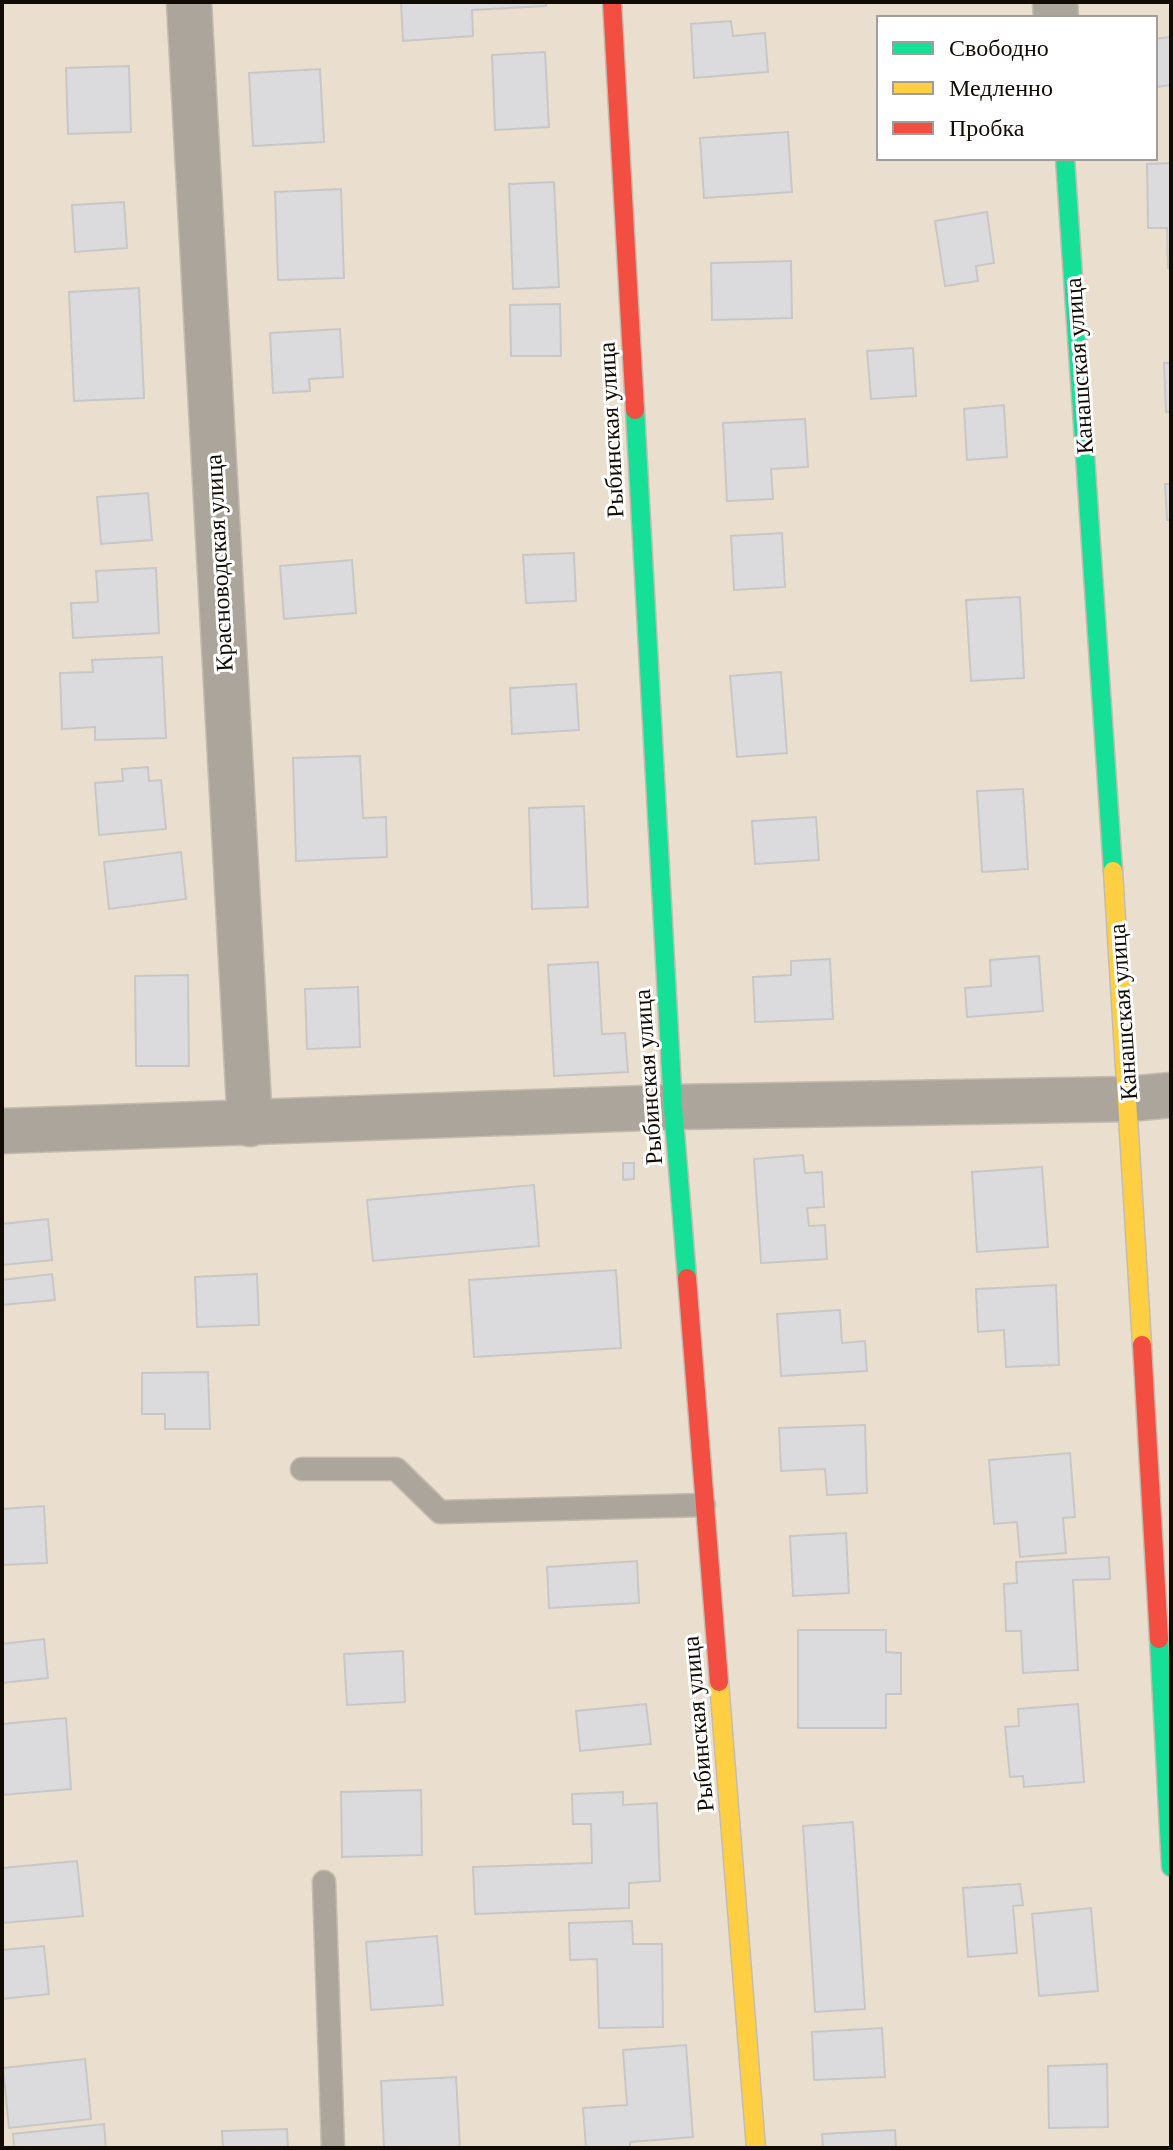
<svg xmlns="http://www.w3.org/2000/svg" width="1173" height="2150" font-family="Georgia,serif">
	<style>
		.building { fill: #dbdadc; stroke: #c9c7c5; stroke-width: 2 }
		.lines { fill: none; stroke-linecap: round; stroke-linejoin: round }
		.lane-casing { stroke: #c5bcb0; stroke-width: 25 }
		.street-casing { stroke: #c5bcb0; stroke-width: 47 }
		.fast-casing { stroke: #c5bcb0; stroke-width: 21 }
		.slow-casing { stroke: #c5bcb0; stroke-width: 21 }
		.jam-casing { stroke: #c5bcb0; stroke-width: 21 }
		.lane { stroke: #aca59b; stroke-width: 22 }
		.street { stroke: #aca59b; stroke-width: 44 }
		.fast { stroke: #16e098; stroke-width: 18 }
		.slow { stroke: #ffcf43; stroke-width: 18 }
		.jam { stroke: #f24e42; stroke-width: 18 }
		.labels { text-anchor: middle; stroke-width: 6; stroke-linejoin: round; paint-order: stroke }
		.street-label { font-size: 24px; fill: #110b03; stroke: #fff }
	</style>
	<rect width="100%" height="100%" fill="#eadfce"/>
	<path class="building" d="M401,2H546V6L472,10L473,36L403,41Z
		M731,21L733,36L765,33L768,72L694,78L691,24Z
		M1171,37V85L1155,87V39Z
		M545,52L549,127L495,130L492,55Z
		M129,66L131,132L68,134L66,68Z
		M320,69L324,142L253,146L249,73Z
		M788,132L792,192L704,198L700,138Z
		M1171,163V268H1168L1167,228H1148L1147,164Z
		M554,182L559,287L513,289L509,184Z
		M341,189L344,278L278,280L275,192Z
		M124,202L127,248L75,252L72,205Z
		M987,212L994,263L976,266L978,281L945,286L935,221Z
		M791,261L792,318L712,320L711,263Z
		M139,288L144,398L74,401L69,292Z
		M560,304L561,356H511L510,305Z
		M340,329L343,377L309,379L310,391L273,393L270,333Z
		M913,348L916,396L871,399L867,351Z
		M1164,363H1171V412H1166Z
		M1004,405L1007,457L967,460L964,409Z
		M805,419L808,467L771,469L773,499L727,501L723,423Z
		M1165,484H1171V520H1167Z
		M148,493L152,540L101,544L97,497Z
		M782,533L785,587L734,590L731,536Z
		M574,553L576,601L526,603L523,555Z
		M352,560L356,613L284,619L280,566Z
		M156,568L159,633L73,638L71,603L98,602L96,571Z
		M1020,597L1024,678L971,681L966,600Z
		M162,657L166,738L95,740V727L62,729L60,673L93,672L92,660Z
		M781,672L787,753L737,757L730,676Z
		M576,684L579,730L512,734L510,688Z
		M360,756L363,818L386,817L387,857L296,861L293,758Z
		M148,767L149,781L161,780L166,829L99,835L95,783L123,781L122,769Z
		M1023,789L1028,869L982,872L977,791Z
		M584,806L588,907L532,909L529,808Z
		M816,817L819,860L755,864L752,821Z
		M181,852L186,899L109,909L104,862Z
		M1039,956L1043,1011L967,1017L965,988L991,986L990,960Z
		M830,959L833,1019L755,1022L753,977L791,975V961Z
		M598,962L602,1034L625,1033L628,1072L554,1076L548,965Z
		M188,975L189,1066H136L135,976Z
		M358,987L360,1047L307,1049L305,989Z
		M803,1155L805,1173L822,1172L824,1207L807,1208L809,1226L825,1225L827,1259L761,1263L754,1159Z
		M623,1163H634V1179L623,1180Z
		M1042,1167L1048,1247L977,1252L972,1172Z
		M534,1185L539,1246L373,1261L367,1200Z
		M48,1219L52,1260L2,1265V1224Z
		M616,1270L621,1348L474,1357L469,1280Z
		M52,1274L55,1300L2,1305V1280Z
		M257,1274L259,1325L197,1327L195,1277Z
		M1056,1285L1059,1365L1006,1367L1004,1330L978,1332L976,1289Z
		M840,1310L842,1343L865,1341L867,1371L781,1376L777,1314Z
		M208,1372L210,1429H165V1414H142V1373Z
		M865,1425L867,1493L827,1495L825,1469L781,1471L779,1428Z
		M1070,1453L1075,1517L1063,1518L1066,1553L1020,1557L1017,1522L994,1524L989,1460Z
		M44,1506L47,1563L2,1565V1509Z
		M846,1533L849,1593L793,1596L790,1536Z
		M1109,1557L1110,1579L1073,1580L1078,1670L1023,1673L1021,1631H1006L1004,1584L1017,1583L1016,1562Z
		M637,1561L639,1603L549,1608L547,1567Z
		M798,1630H886V1652L901,1653V1694H886V1728H798Z
		M44,1639L48,1678L2,1683V1644Z
		M403,1651L405,1702L347,1705L344,1654Z
		M646,1704L651,1744L580,1751L576,1711Z
		M1078,1704L1084,1782L1024,1787L1023,1776L1010,1777L1005,1727L1019,1726L1018,1709Z
		M66,1718L71,1789L2,1795V1724Z
		M421,1790L422,1855L342,1857L341,1792Z
		M623,1792V1805L657,1803L660,1881L629,1883V1908L475,1914L473,1867L592,1863L591,1824H573L572,1794Z
		M853,1822L865,2009L815,2012L803,1826Z
		M77,1861L83,1916L2,1923V1868Z
		M1020,1884L1023,1905L1013,1906L1017,1953L968,1957L963,1888Z
		M1091,1908L1098,1991L1039,1996L1032,1914Z
		M632,1921L633,1944H662L663,2027L599,2028L597,1959L570,1960L569,1923Z
		M437,1936L443,2005L371,2010L366,1942Z
		M44,1946L49,1994L2,1999V1950Z
		M882,2028L885,2077L814,2080L812,2032Z
		M686,2045L693,2137L630,2142V2148H586L583,2108L627,2105L623,2050Z
		M85,2059L91,2119L9,2128L3,2068Z
		M1107,2064L1108,2127L1049,2128L1048,2066Z
		M456,2077L460,2148H384L381,2081Z
		M104,2124L106,2148H14L13,2134Z
		M287,2129L288,2148H223L222,2131Z
		M895,2130L896,2148H823L822,2134Z"/>
	<g class="lines">
		<defs>
			<path id="lane" d="M302,1469H396L440,1512L704,1505
				M324,1882L333,2148"/>
			<path id="street" d="M189,2L250,1124
				M1055,2L1056,18
				M2,1131L673,1107L1129,1099L1171,1095"/>
			<path id="fast" d="M1065,158L1113,871
				M635,410L673,1107L687,1278
				M1159,1639L1171,1867"/>
			<path id="slow" d="M1113,871L1142,1345
				M719,1682L756,2148"/>
			<path id="jam" d="M612,2L635,410
				M687,1278L719,1682
				M1142,1345L1159,1639"/>
		</defs>
		<use href="#lane" class="lane-casing"/>
		<use href="#street" class="street-casing"/>
		<use href="#fast" class="fast-casing"/>
		<use href="#slow" class="slow-casing"/>
		<use href="#jam" class="jam-casing"/>
		<use href="#lane" class="lane"/>
		<use href="#street" class="street"/>
		<use href="#fast" class="fast"/>
		<use href="#slow" class="slow"/>
		<use href="#jam" class="jam"/>
	</g>
	<g class="labels">
		<g class="street-label">
			<text transform="translate(1079 366) rotate(-94)" y="8">Канашская улица</text>
			<text transform="translate(611 430) rotate(-93)" y="8">Рыбинская улица</text>
			<text transform="translate(219 563) rotate(-93)" y="8">Красноводская улица</text>
			<text transform="translate(1123 1012) rotate(-94)" y="8">Канашская улица</text>
			<text transform="translate(648 1077) rotate(-94)" y="8">Рыбинская улица</text>
			<text transform="translate(698 1724) rotate(-95)" y="8">Рыбинская улица</text>
		</g>
	</g>
	<rect width="1173" height="2150" fill="none" stroke="#110b03" stroke-width="8"/>
	<rect x="877" y="16" width="280" height="144" fill="#ffffff" stroke="#a09d9a" stroke-width="2"/>
	<rect x="893" y="42" width="40" height="12" fill="#16e098" stroke="#a09d9a" stroke-width="2"/>
	<text x="949" y="56" font-size="24" fill="#110b03">Свободно</text>
	<rect x="893" y="82" width="40" height="12" fill="#ffcf43" stroke="#a09d9a" stroke-width="2"/>
	<text x="949" y="96" font-size="24" fill="#110b03">Медленно</text>
	<rect x="893" y="122" width="40" height="12" fill="#f24e42" stroke="#a09d9a" stroke-width="2"/>
	<text x="949" y="136" font-size="24" fill="#110b03">Пробка</text>
</svg>
